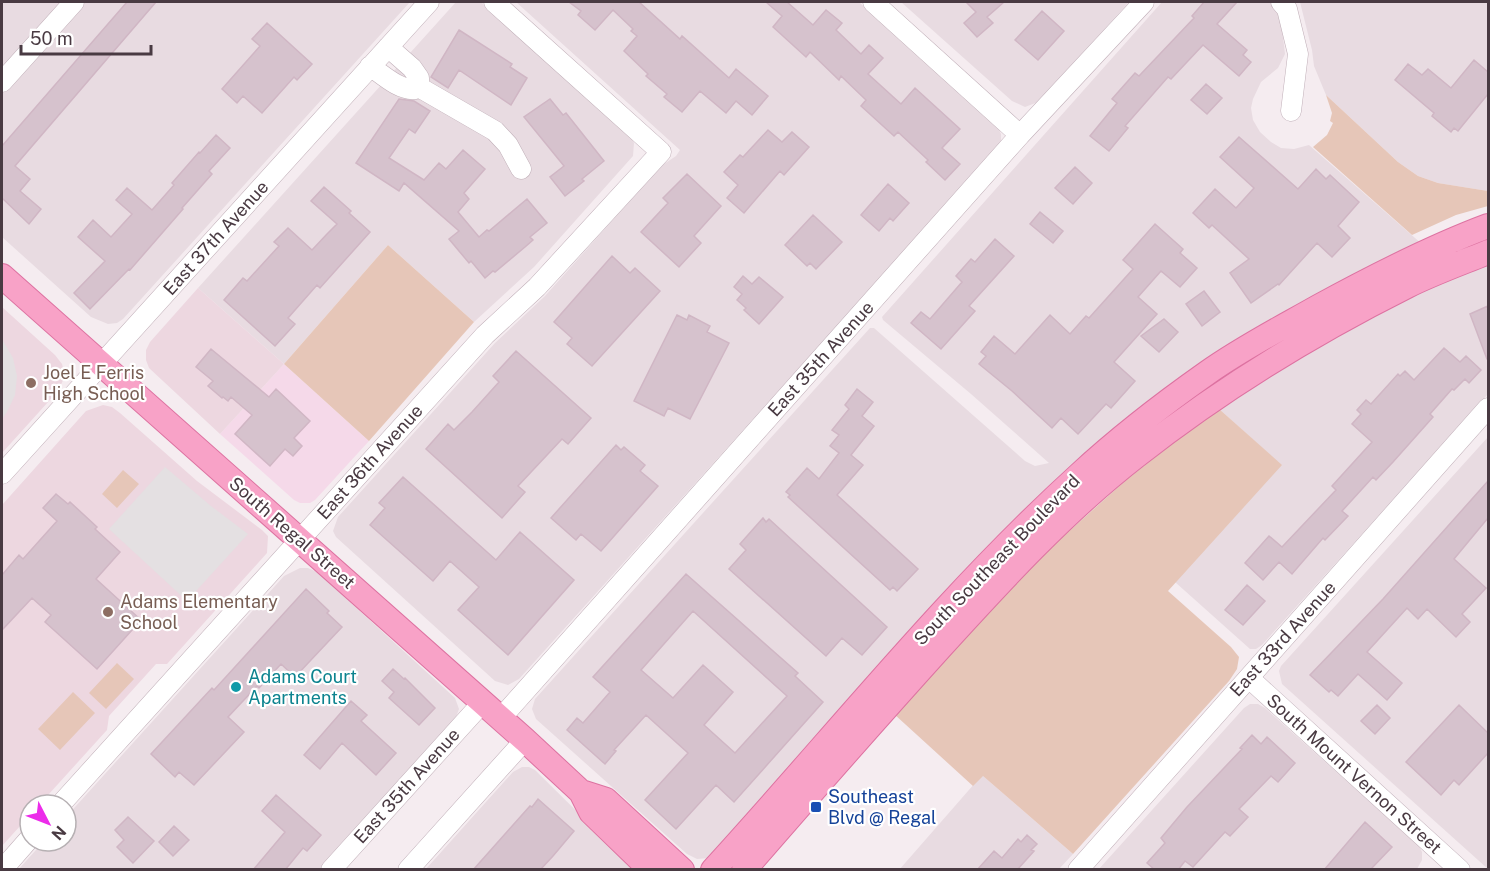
<svg xmlns="http://www.w3.org/2000/svg" width="1490" height="871" font-family="'Public Sans',sans-serif">
	<style>
		.residential { fill: #e8dbe1 }
		.commercial { fill: #f5d9e9 }
		.education { fill: #edd7e0 }
		.green { fill: #e6c6b8 }
		.parking { fill: #e4e0e2 }
		.building { fill: #d6c2cd; stroke: #d0b6c4; stroke-width: 1.5; fill-rule: evenodd }
		.lines { fill: none; stroke-linecap: round; stroke-linejoin: round }
		.minor-casing { stroke: #c0afb8; stroke-width: 21 }
		.major-casing { stroke: #dd72a1; stroke-width: 26 }
		.minor { stroke: #fff; stroke-width: 20 }
		.major { stroke: #f8a2c7; stroke-width: 24 }
		.education-dot { fill: #8d6e63; stroke: #fff; stroke-width: 2 }
		.culture-dot { fill: #0f9aa8; stroke: #fff; stroke-width: 2 }
		.transit-dot { fill: #1a4fb4; stroke: #fff; stroke-width: 2 }
		.labels { text-anchor: middle; stroke-width: 4.5; stroke-linejoin: round; paint-order: stroke }
		.street-label { font-size: 18px; fill: #493a42; stroke: #fff }
		.education-label { font-size: 18px; fill: #785e54; stroke: #fff; text-anchor: start }
		.culture-label { font-size: 18px; fill: #0d838f; stroke: #fff; text-anchor: start }
		.transit-label { font-size: 18px; fill: #164399; stroke: #fff; text-anchor: start }
	</style>
	<rect width="100%" height="100%" fill="#f5ecf0"/>
	<path class="residential" d="M2,2H410L123,319L117,323L108,324L91,317L2,237Z
		M456,2H481L631,138L634,143L633,156L534,267L474,322L388,245L284,364L198,288Z
		M516,2H859L996,124L1001,134V141L997,148L519,679L508,685L495,681L336,537L333,531L338,517L495,343L545,296L661,166L676,156L680,150Z
		M901,2H1129L1038,102L1025,107L1012,101Z
		M1162,2H1273L1281,21L1285,54L1278,68L1261,82L1253,99L1251,108L1253,120L1260,132L1271,142L1281,148L1294,149L1309,145L1423,245L1223,356L710,858L697,859L687,854L536,719L532,709L535,699L870,328H874L1025,461L1035,466L1049,463L971,394L883,320L882,317Z
		M1300,2H1488V191L1438,183L1418,176L1398,162L1326,95L1314,66L1312,50Z
		M1488,262V394L1262,645L1256,649H1250L1175,582L1281,465L1218,408L1383,308Z
		M1488,437V869L1282,684L1279,671L1281,666Z
		M300,568H308L317,572L455,698L459,709L455,720L320,869L18,870L44,841H66V817L284,576Z
		M1250,704H1258L1265,708L1419,846L1422,852V860L1417,869L1098,870L1244,708Z
		M522,767H529L535,770L636,870H425L513,772Z
		M982,775L1073,854L1059,869L899,870Z"/>
	<path class="commercial" d="M284,364L369,441L315,500L310,503H300L294,500L220,434Z"/>
	<path class="education" d="M198,288L284,364L220,434L149,368L146,360V350L150,342Z
		M2,307L55,355L62,364L65,376L58,391L2,453Z
		M103,405L112,407L120,413L197,481L262,530L268,536L267,553L167,664H156L109,716L107,730L39,805H30V815L2,846V505L86,411Z"/>
	<path class="green" d="M1326,95L1398,162L1418,176L1438,183L1488,191V206L1456,215L1412,235L1313,147L1327,135L1333,123L1330,121L1332,113Z
		M388,245L474,322L369,441L284,364Z
		M1218,408L1282,465L1168,591L1231,647L1239,657L1237,669L1229,681L1073,854L983,776L973,786L894,714L1046,552L1126,480Z
		M123,470L139,484L117,508L102,494Z
		M117,663L134,679L106,709L89,693Z
		M73,692L95,713L60,750L38,729Z"/>
	<path class="parking" d="M2,339L13,358L17,376L15,395L7,412L2,419Z
		M165,467L211,506L248,534L187,601L109,529Z"/>
	<path class="building" d="M127,2H156L15,166L30,179L20,191L41,209L29,224L2,198V146Z
		M569,2H639L680,39L682,36L729,78L736,69L768,96L752,115L736,101L726,113L700,91L682,112L664,97L667,94L646,76L648,74L624,51L637,36L631,31L633,29L613,10L595,30L578,15L581,11Z
		M766,2H787L813,25L826,10L842,23L836,30L861,54L869,45L883,58L868,74L901,104L915,88L960,129L942,148L960,164L945,180L926,162L928,160L898,132L894,136L861,106L866,100L841,76L839,80L810,52L806,57L773,27L782,16Z
		M966,2H1004L987,17L993,23L977,37L964,23L976,12Z
		M1204,2H1237L1217,24L1247,50L1243,55L1251,62L1239,76L1203,45L1171,79L1168,77L1125,126L1128,128L1109,151L1090,136L1117,103L1112,99L1135,73L1139,76L1194,18L1192,16Z
		M1042,11L1064,31L1038,60L1015,40Z
		M267,23L312,64L297,80L294,77L262,113L243,96L237,103L222,89L260,46L252,39Z
		M459,30L512,64L510,67L527,78L511,105L459,70L448,88L431,77Z
		M1474,60L1488,72V94L1458,131L1454,128L1451,132L1432,116L1434,113L1395,80L1408,64L1422,75L1428,69L1451,88Z
		M1206,84L1222,98L1207,114L1191,100Z
		M399,99L414,101L430,111L415,133L409,129L389,158L424,180L439,163L446,169L463,150L485,169L464,193L469,199L458,212L479,237L487,230L489,231L527,199L547,223L530,237L533,240L525,247L495,272L493,271L485,278L471,261L469,263L449,239L459,231L404,183L399,191L356,163Z
		M550,99L563,115L566,113L604,161L582,179L584,181L565,196L550,177L564,166L524,117Z
		M768,130L782,142L792,132L809,147L784,175L780,171L744,213L727,198L738,185L724,172L740,155L743,157Z
		M216,135L230,148L209,171L212,174L182,208L183,209L130,270L129,269L90,309L74,293L105,261L78,237L93,220L111,237L132,214L116,200L127,188L152,210L174,185L172,183L199,152L200,153Z
		M1239,137L1298,189L1316,169L1326,179L1330,175L1359,202L1338,226L1350,238L1332,257L1317,243L1279,285L1278,284L1251,303L1230,273L1249,259L1212,225L1209,228L1193,213L1215,189L1236,208L1254,188L1220,157Z
		M1075,167L1092,183L1073,204L1055,188Z
		M687,174L721,206L694,236L701,243L679,267L641,232L668,203L663,198Z
		M888,184L909,203L893,221L890,218L879,231L861,215Z
		M324,187L351,211L349,213L370,232L320,288L317,285L288,318L295,324L275,346L224,300L243,278L247,281L279,246L274,242L288,228L312,250L327,234L337,224L311,201Z
		M1040,212L1063,231L1053,243L1030,224Z
		M813,215L842,242L816,269L810,263L807,266L785,245Z
		M1155,224L1183,249L1180,253L1197,268L1180,287L1161,271L1138,297L1157,314L1114,362L1135,381L1111,408L1106,404L1078,434L1061,418L1052,428L1012,391L979,364L986,356L981,352L994,336L1015,354L1050,315L1070,334L1086,316L1089,318L1133,269L1123,260Z
		M995,239L1014,256L969,306L975,311L941,349L911,323L921,312L930,319L962,282L956,276L971,259L975,262Z
		M612,256L630,273L635,268L660,291L592,366L567,344L572,338L554,322Z
		M743,276L752,284L759,277L783,297L759,324L744,310L746,308L737,300L742,294L734,287Z
		M1204,291L1220,312L1202,326L1186,304Z
		M1488,306V359H1487L1470,314Z
		M677,315L687,320L689,315L710,326L707,332L729,343L690,419L668,408L664,416L634,401Z
		M1164,319L1178,332L1159,352L1141,336Z
		M1444,348L1460,362L1466,356L1481,370L1469,383L1465,379L1454,390L1452,389L1430,414L1433,417L1393,462L1376,480L1373,477L1342,511L1348,516L1325,540L1323,538L1292,574L1279,562L1263,580L1245,563L1269,536L1282,547L1336,490L1332,486L1372,442L1352,424L1361,414L1357,410L1366,400L1371,404L1398,374L1400,376L1405,371L1414,380Z
		M211,349L269,397L276,389L310,421L294,438L302,446L293,456L285,449L270,466L235,434L252,415L231,397L228,401L223,397L222,398L208,386L213,381L196,367Z
		M516,351L591,418L568,444L562,439L518,486L525,492L502,518L426,449L448,424L454,430L472,412L499,382L493,376Z
		M857,389L873,402L862,416L874,426L851,455L863,465L837,495L918,569L897,591L893,587L890,590L788,497L790,495L786,492L807,468L819,479L839,453L830,446L839,435L832,430L849,409L845,405Z
		M616,445L621,450L624,447L645,465L640,471L658,486L601,551L581,534L576,540L551,518Z
		M403,477L496,560L520,532L574,580L508,655L458,610L479,587L450,561L433,581L370,525L385,508L379,503Z
		M1488,481V518L1454,559L1486,588L1462,614L1470,622L1456,637L1427,609L1418,619L1407,608L1367,652L1402,683L1387,700L1358,674L1338,696L1331,690L1329,692L1310,675L1383,599Z
		M56,494L68,504L70,502L97,527L95,529L120,552L96,579L141,620L97,669L45,622L51,615L32,598L2,630V575L19,555L23,559L57,521L43,508Z
		M763,518L766,522L769,519L781,530L887,627L862,655L842,638L826,656L729,569L746,550L740,544Z
		M686,574L798,673L795,676L823,702L734,802L716,785L676,829L645,800L688,753L646,715L614,750L616,751L605,764L567,730L577,718L583,723L610,692L593,677ZM693,611L787,696L735,753L704,725L733,692L703,665L673,698L641,670Z
		M1247,585L1265,601L1243,625L1225,610Z
		M306,589L329,611L327,613L342,627L295,677L281,664L259,688L257,686L228,717L244,732L194,785L179,772L175,777L151,754L212,688L214,690Z
		M393,669L404,679L405,678L435,708L419,725L389,698L394,692L382,681Z
		M351,701L367,715L361,721L396,753L376,775L342,743L320,769L304,755Z
		M1377,705L1390,718L1375,734L1361,721Z
		M1459,705L1488,733V753L1459,785L1454,780L1441,795L1406,762Z
		M1252,735L1261,744L1267,737L1295,763L1278,782L1271,776L1239,809L1248,817L1230,836L1225,832L1193,867L1185,861L1178,870H1155L1147,863L1165,843L1161,838L1187,807L1242,749L1240,748Z
		M276,795L321,835L307,851L303,848L285,870H253L285,832L262,811Z
		M538,799L574,831L553,856L540,870H473L530,806L532,807Z
		M128,817L154,841L133,863L117,847L124,840L115,830Z
		M1365,822L1392,847L1370,870H1324Z
		M174,826L189,840L173,856L159,842Z
		M1027,835L1037,844L1031,850L1034,851L1017,870H977L994,851L1002,858L1018,839L1021,842Z"/>
	<g class="lines">
		<defs>
			<path id="minor" d="M873,2L1020,135
				M1281,2L1287,9L1298,54L1291,111
				M370,66C383,75 400,91 415,89L419,85V78L412,68L388,47
				M2,82L74,2
				M417,86L495,131L508,145L521,169
				M2,474L429,2
				M1249,678L1460,870
				M501,718L1020,135L1144,2
				M60,805L485,335L537,287L661,152L494,2
				M2,870L30,838
				M331,870L483,702
				M408,870L525,740
				M1078,870L1488,408"/>
			<path id="major" d="M2,276L525,740L581,792L591,812L651,870
				M581,792L606,800L682,870
				M713,870C834,738 946,596 1079,475C1119,438 1163,404 1207,373C1242,348 1281,328 1318,307C1373,277 1429,248 1488,226
				M744,870C809,795 874,721 940,648C1001,581 1064,512 1136,456C1220,390 1311,334 1407,286C1433,273 1461,263 1488,252"/>
		</defs>
		<use href="#minor" class="minor-casing"/>
		<use href="#major" class="major-casing"/>
		<use href="#minor" class="minor"/>
		<use href="#major" class="major"/>
	</g>
	<g class="education-dot">
		<circle cx="31" cy="383" r="6"/>
		<circle cx="108" cy="612" r="6"/>
	</g>
	<circle class="culture-dot" cx="236" cy="687" r="6"/>
	<rect class="transit-dot" x="810" y="801" width="12" height="12" rx="3"/>
	<g class="labels">
		<g class="street-label">
			<text transform="translate(216 238) rotate(-48)" y="6">East 37th Avenue</text>
			<text transform="translate(821 359) rotate(-48)" y="6">East 35th Avenue</text>
			<text transform="translate(370 462) rotate(-48)" y="6">East 36th Avenue</text>
			<text transform="translate(292 533) rotate(41)" y="6">South Regal Street</text>
			<text transform="translate(997 560) rotate(-46)" y="6">South Southeast Boulevard</text>
			<text transform="translate(1283 639) rotate(-48)" y="6">East 33rd Avenue</text>
			<text transform="translate(1354 774) rotate(42)" y="6">South Mount Vernon Street</text>
			<text transform="translate(407 786) rotate(-48)" y="6">East 35th Avenue</text>
		</g>
		<g class="education-label">
			<text x="43" y="379">Joel E Ferris<tspan x="43" dy="21">High School</tspan></text>
			<text x="120" y="608">Adams Elementary<tspan x="120" dy="21">School</tspan></text>
		</g>
		<g class="culture-label">
			<text x="248" y="683">Adams Court<tspan x="248" dy="21">Apartments</tspan></text>
		</g>
		<g class="transit-label">
			<text x="828" y="803">Southeast<tspan x="828" dy="21">Blvd @ Regal</tspan></text>
		</g>
	</g>
	<rect width="1490" height="871" fill="none" stroke="#493a42" stroke-width="6"/>
	<g transform="translate(48 823) rotate(132)"><circle r="28" fill="#ffffff" stroke="#b6b0b3" stroke-width="1.5"/>
	<path d="M0-4.5L10 22L0 15L-10 22Z" fill="#ec2cea"/>
	<text y="-9" font-size="16" font-weight="bold" text-anchor="middle" fill="#493a42">N</text>
	</g>
	<path d="M21 45v9h130v-9" fill="none" stroke="#493a42" stroke-width="3"/>
	<text x="30" y="45" font-size="18" fill="#493a42" stroke="#ffffff" stroke-width="4.5" paint-order="stroke">50 m</text>
</svg>
